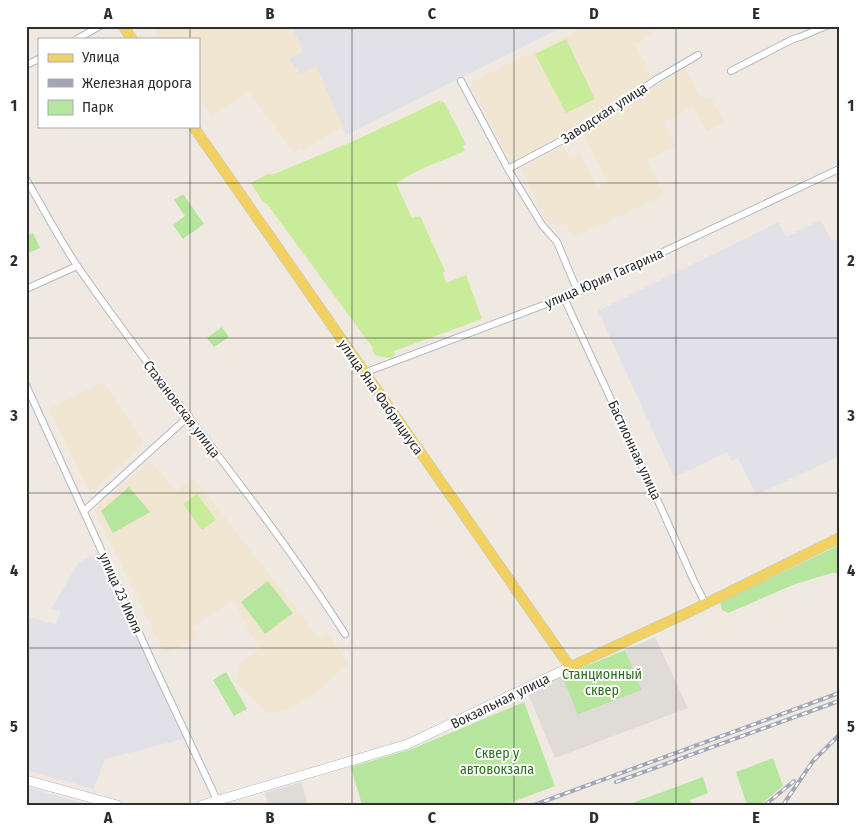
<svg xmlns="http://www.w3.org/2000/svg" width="865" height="831" font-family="'Fira Sans Condensed',sans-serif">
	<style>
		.industrial { fill: #e3e1e8 }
		.education { fill: #f0e6d1 }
		.green { fill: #b6e59e }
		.pitch { fill: #c9ec9a }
		.plaza { fill: #dfdcd8 }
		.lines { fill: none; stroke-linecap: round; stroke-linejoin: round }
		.street-casing { stroke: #b4b7c1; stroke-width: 8 }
		.secondary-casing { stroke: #b4b7c1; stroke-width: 10 }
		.primary-casing { stroke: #c9c9c9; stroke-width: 11 }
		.street { stroke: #fff; stroke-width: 6 }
		.secondary { stroke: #fff; stroke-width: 9 }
		.primary { stroke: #f2d163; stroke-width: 10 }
		.rail-casing { stroke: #a3a6b8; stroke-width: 4 }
		.rail { stroke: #fff; stroke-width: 2; stroke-dasharray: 5.5; stroke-linecap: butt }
		.grid { fill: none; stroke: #2e2e2e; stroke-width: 1; stroke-opacity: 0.55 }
		.labels { text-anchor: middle; stroke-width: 4; stroke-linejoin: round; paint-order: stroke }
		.street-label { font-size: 14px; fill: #2e2e2e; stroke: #fff }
		.park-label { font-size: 14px; fill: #2c6e1b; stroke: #fff }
		.neatline { fill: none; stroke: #2e2e2e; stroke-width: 2 }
		.grid-label { font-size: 16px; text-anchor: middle; font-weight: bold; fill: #2e2e2e }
	</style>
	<rect width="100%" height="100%" fill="#efe9e1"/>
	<path class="industrial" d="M291,26H565L346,135L316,67L301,74L288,58L303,51Z
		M821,220L831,240H839V456L756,495L738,458L731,461L727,452L674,477L598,311L778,222L786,237Z
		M99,551L183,739L105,759L94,789L26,770V616L56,625L61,612L52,608L78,563Z
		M26,787L90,805H26Z"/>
	<path class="education" d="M151,26H220L221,28L224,26H291L303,51L288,59L301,74L316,66L343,127L324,136L303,151L301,148L294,153L249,92L212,116L199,97V39H159Z
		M586,26H652L655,32L635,44L653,78L554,140L511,162L470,83Z
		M685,68L700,97L711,98L724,122L707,131L693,106L664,122L675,146L647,160L664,195L573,238L567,225L560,228L546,221L521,168L563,146L570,158L580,153L597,187L608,183L583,133L621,107Z
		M103,382L144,443L90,493L49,409Z
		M151,461L176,491L194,478L319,638L327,633L334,643L348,664L311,697L286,710L268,714L237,683L240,663L259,649L233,600L193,627L198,638L165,654L94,510Z"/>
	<path class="green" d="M183,194L204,224L183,239L173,225L185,216L174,200Z
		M33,233L40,248L26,254V236Z
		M222,327L229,337L214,347L207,338Z
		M129,487L150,512L113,533L101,511Z
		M839,545V573H832L795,584L728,613L722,610L720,602Z
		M268,581L293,613L265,634L241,602Z
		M625,650L642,690L577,715L562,676Z
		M226,672L247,709L234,716L213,680Z
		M524,702L555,786L505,805H362L351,767L412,749Z
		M773,758L783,786L760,805H747L736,772Z
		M703,777L708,793L690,800L692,805H627Z"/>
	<path class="pitch" d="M566,39L595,99L566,113L535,54Z
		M439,101L444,102L466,144L463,146L465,151L417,171L396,183L412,218L420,216L445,271L443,273L446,283L466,275L482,319L394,351L395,354L392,359L375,355L372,350L373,348L267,204L263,202L251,183L268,174H274L356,140Z
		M197,494L216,520L202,530L183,504Z"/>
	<path class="plaza" d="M655,637L688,708L555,758L527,691L562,676L578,715L642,690L625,650Z
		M301,782L308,805H268L265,793Z"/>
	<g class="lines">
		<defs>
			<path id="street" d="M77,39L100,26
				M26,65L39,59
				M731,71L793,39L800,37L826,26
				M461,81L508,169L542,225L557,242L578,292
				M508,169L574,134L657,79L698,55
				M26,179C43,208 59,239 78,267C164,392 264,506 345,634
				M26,289L77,266
				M564,298L653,490L694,581L705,603
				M364,373L578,292L839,169
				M26,385L155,668L217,800
				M84,511L189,416"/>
			<path id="secondary" d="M26,780L117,805
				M202,805L408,744L570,667"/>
			<path id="primary" d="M123,26L132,39
				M193,126L570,667L689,612L839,538"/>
		</defs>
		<use href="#street" class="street-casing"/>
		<use href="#secondary" class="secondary-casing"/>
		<use href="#primary" class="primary-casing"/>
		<use href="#street" class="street"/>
		<use href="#secondary" class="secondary"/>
		<use href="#primary" class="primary"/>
		<defs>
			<path id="rail" d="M616,782L839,701
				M534,805L839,693
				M765,805L794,781
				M783,805L813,761L839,735"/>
		</defs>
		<use href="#rail" class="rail-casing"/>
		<use href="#rail" class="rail"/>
	</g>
	<path class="grid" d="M190,26V39M352,26V805M514,26V805M676,26V805M190,126V805M26,183H839M26,338H839M26,493H839M26,648H839"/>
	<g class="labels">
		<g class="street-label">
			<text transform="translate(604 113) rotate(-33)" y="5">Заводская улица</text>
			<text transform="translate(604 278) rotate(-24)" y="5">улица Юрия Гагарина</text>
			<text transform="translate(381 397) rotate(55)" y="5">улица Яна Фабрициуса</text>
			<text transform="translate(182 409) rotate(53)" y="5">Стахановская улица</text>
			<text transform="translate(635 450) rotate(65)" y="5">Бастионная улица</text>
			<text transform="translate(121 593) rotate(66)" y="5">улица 23 Июля</text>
			<text transform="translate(500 701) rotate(-26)" y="5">Вокзальная улица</text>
		</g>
		<g class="park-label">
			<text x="602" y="679">Станционный<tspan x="602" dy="16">сквер</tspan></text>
			<text x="497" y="758">Сквер у<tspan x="497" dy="16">автовокзала</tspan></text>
		</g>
	</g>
	<rect width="865" height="831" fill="none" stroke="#ffffff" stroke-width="55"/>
	<rect x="38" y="38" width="162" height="90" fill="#ffffff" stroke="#ababab"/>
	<rect x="48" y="54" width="25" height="8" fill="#f2d163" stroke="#ababab"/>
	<text x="82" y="62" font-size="15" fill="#2e2e2e">Улица</text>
	<rect x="48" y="79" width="25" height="8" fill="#a3a6b8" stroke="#ababab"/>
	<text x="82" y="88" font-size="15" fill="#2e2e2e">Железная дорога</text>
	<rect x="48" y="100" width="25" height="15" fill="#b6e59e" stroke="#ababab"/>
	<text x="82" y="112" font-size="15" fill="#2e2e2e">Парк</text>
	<rect x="28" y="28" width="810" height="776" class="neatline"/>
	<g class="grid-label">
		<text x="108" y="19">A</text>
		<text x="270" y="19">B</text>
		<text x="432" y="19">C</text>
		<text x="594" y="19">D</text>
		<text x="756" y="19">E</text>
		<text x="14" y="111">1</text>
		<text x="851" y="111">1</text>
		<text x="14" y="266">2</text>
		<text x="851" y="266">2</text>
		<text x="14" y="421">3</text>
		<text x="851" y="421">3</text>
		<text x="14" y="576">4</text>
		<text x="851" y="576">4</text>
		<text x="14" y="732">5</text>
		<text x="851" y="732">5</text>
		<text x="108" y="823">A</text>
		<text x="270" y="823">B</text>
		<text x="432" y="823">C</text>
		<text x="594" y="823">D</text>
		<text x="756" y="823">E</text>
	</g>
</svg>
